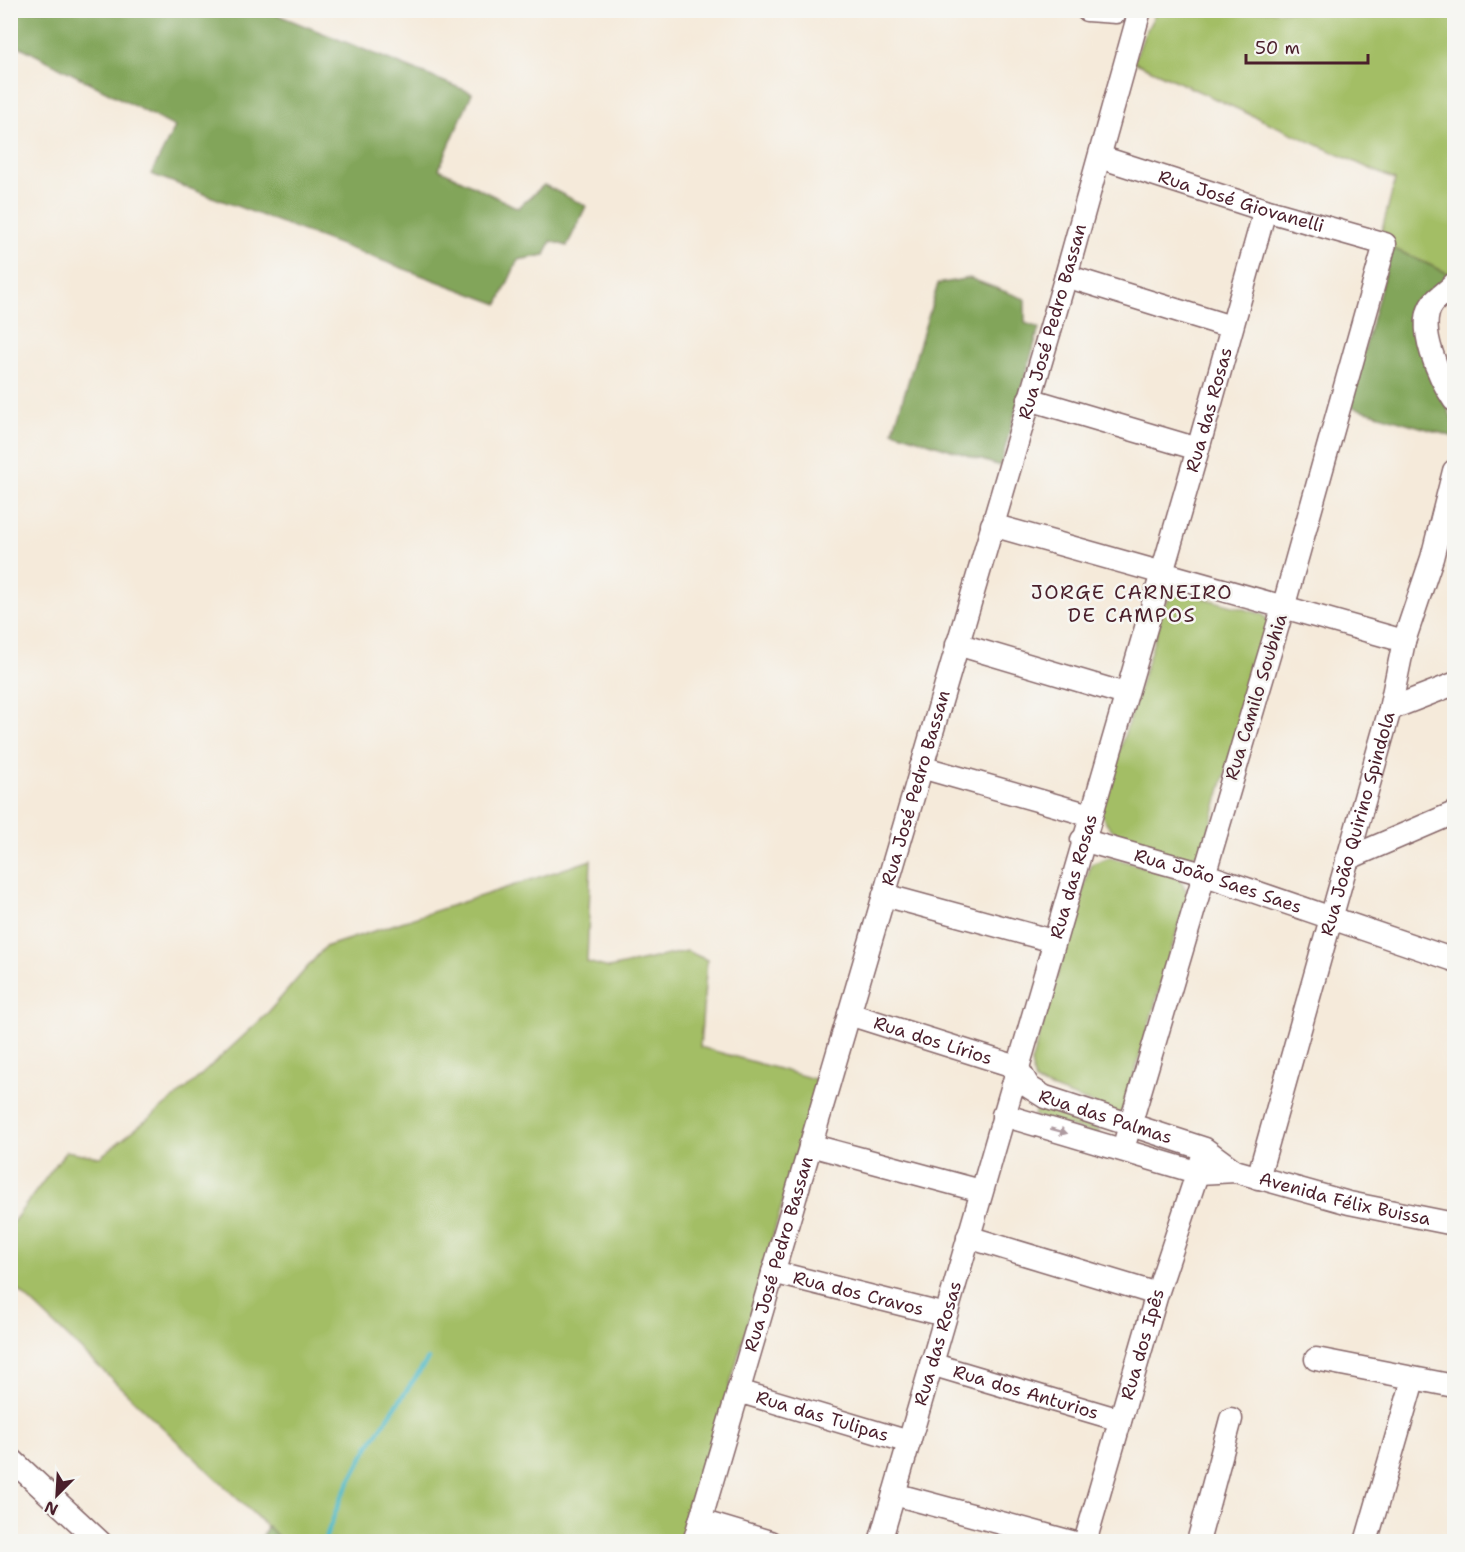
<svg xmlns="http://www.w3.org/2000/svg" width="1465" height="1552" font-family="'Shantell Sans',sans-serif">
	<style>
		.green { fill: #a3be65; stroke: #766e48; stroke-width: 1.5 }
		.forest { fill: #82a55a; stroke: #666242; stroke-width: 1.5 }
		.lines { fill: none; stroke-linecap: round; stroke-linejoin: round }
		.stream { stroke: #4ab7c5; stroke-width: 4.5 }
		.minor-casing { stroke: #866668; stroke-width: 25 }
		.minor { stroke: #fff; stroke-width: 22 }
		.oneway { fill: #ae9aa0 }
		.labels { text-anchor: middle; stroke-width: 5; stroke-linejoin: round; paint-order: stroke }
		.street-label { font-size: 18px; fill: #4a1f2b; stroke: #f6f6f2 }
		.neighbourhood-label { font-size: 20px; letter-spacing: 1.5px; fill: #4a1f2b; stroke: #f6f6f2 }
	</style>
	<rect width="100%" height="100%" fill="#f6f6f2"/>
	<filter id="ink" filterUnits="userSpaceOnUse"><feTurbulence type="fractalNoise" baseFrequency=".0167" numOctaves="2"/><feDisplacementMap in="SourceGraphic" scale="12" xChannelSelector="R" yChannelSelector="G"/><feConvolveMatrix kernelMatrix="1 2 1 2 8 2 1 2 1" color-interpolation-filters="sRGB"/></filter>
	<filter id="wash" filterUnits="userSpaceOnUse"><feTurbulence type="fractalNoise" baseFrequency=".008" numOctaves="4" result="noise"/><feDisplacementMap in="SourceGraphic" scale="24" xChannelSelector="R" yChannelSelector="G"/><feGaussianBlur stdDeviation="1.35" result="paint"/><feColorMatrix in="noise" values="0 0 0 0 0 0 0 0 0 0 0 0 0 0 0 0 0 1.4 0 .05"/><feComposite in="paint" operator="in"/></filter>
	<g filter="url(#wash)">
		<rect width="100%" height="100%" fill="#f5eada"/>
		<path class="green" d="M1157,11H1454V276L1392,248L1381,234L1395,180L1134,62L1144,35Z
			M1177,591L1262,614L1269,621L1203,851L1187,859C1152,849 1117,848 1100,812L1166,603Z
			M1110,857L1179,877L1188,894L1122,1115L1035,1082L1031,1063L1091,864Z
			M591,860L587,962L609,968L687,951L707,960L700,1047L818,1080L685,1541H282L11,1283L10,1226L66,1151L100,1157L187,1088L265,1016L325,947Z
			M1041,1108L1099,1130L1098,1135L1034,1116L1036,1109Z"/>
		<path class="forest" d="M11,10L268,11L472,93L439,169L518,208L544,185L586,206L567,246L551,241L545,255L518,260L498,304L151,174L175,127L15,44L11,52Z
			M1392,248L1454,276L1428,303L1438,387L1454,423V437L1349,406Z
			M969,278L1025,299V323L1039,328L1000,466L893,431L938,284Z
			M268,1526L282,1541H259Z"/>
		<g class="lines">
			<path class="stream" d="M324,1542L341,1498L370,1444L428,1359"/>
		</g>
	</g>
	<g filter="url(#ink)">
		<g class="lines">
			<defs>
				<g id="minor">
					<path d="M1087,10L1116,12"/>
					<path id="s1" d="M1100,157L1265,210L1385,244L1283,608L1123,1149"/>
					<path d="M1066,276L1231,327"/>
					<path d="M1454,284C1448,291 1439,296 1433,303C1415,326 1440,379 1454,400"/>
					<path d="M1029,399L1198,449"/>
					<path d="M992,525L1404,641"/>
					<path d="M957,644L1125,694"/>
					<path d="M1390,709L1454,684"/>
					<path d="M921,767L1090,815"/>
					<path id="s2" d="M1082,840L1203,874L1454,960"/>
					<path d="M1347,859L1454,813"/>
					<path d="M884,895L1053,941"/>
					<path id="s3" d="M849,1014L1017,1067L1029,1087L1045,1097L1205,1149L1235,1171"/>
					<path id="s4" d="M1003,1115L1199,1173L1235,1171L1349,1203L1454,1224"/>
					<path d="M810,1145L981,1191"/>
					<path id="s5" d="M1258,1178L1390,709L1404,641L1432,558L1454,471"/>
					<path d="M968,1237L1157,1294"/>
					<path id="s6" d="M773,1272L945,1315"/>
					<path d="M1316,1359L1454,1386"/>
					<path id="s7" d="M931,1364L1120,1420"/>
					<path id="s8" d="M738,1391L909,1442"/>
					<path d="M10,1458L100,1542"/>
					<path d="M894,1494L1072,1542"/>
					<path d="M700,1521L770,1542"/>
					<path id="s9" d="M694,1542L1066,276L1140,10"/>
					<path id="s10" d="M880,1542L1198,449L1265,210"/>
					<path id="s11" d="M1085,1542L1157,1294L1202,1159"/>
					<path d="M1198,1542L1231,1419"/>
					<path d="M1366,1542L1413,1380"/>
				</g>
			</defs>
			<use href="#minor" class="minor-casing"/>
			<use href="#minor" class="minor"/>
		</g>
		<defs><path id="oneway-solid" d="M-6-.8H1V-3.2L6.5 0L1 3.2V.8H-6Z" transform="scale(1.5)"/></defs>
		<use class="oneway" href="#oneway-solid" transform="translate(1059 1131) rotate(16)"/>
	</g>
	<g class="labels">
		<g class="street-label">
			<text dy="6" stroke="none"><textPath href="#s1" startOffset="148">Rua José Giovanelli</textPath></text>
			<text dy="6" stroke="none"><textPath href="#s9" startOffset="1272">Rua José Pedro Bassan</textPath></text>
			<text dy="6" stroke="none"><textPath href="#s10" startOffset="1179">Rua das Rosas</textPath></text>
			<text transform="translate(1256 697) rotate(-73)" y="6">Rua Camilo Soubhia</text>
			<text dy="6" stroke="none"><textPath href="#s9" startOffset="786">Rua José Pedro Bassan</textPath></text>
			<text dy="6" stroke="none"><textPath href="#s5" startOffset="368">Rua João Quirino Spindola</textPath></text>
			<text dy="6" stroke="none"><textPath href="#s10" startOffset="693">Rua das Rosas</textPath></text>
			<text dy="6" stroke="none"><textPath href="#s2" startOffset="142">Rua João Saes Saes</textPath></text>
			<text dy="6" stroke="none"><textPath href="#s3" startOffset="88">Rua dos Lírios</textPath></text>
			<text dy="6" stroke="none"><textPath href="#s3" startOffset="282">Rua das Palmas</textPath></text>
			<text dy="6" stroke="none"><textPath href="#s4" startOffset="354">Avenida Félix Buissa</textPath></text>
			<text dy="6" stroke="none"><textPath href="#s9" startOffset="300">Rua José Pedro Bassan</textPath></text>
			<text dy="6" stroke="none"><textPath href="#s6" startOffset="88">Rua dos Cravos</textPath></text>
			<text dy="6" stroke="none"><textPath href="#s10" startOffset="207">Rua das Rosas</textPath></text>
			<text dy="6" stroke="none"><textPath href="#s11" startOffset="206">Rua dos Ipês</textPath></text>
			<text dy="6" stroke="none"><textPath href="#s7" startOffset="99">Rua dos Anturios</textPath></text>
			<text dy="6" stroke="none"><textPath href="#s8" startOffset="88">Rua das Tulipas</textPath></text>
		</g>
		<g class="neighbourhood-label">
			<text x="1132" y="599">JORGE CARNEIRO<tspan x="1132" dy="23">DE CAMPOS</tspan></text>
		</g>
	</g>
	<rect width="1465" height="1552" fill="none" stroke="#f6f6f2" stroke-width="36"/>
	<g transform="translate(57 1495) rotate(204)" stroke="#f6f6f2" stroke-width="4.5" paint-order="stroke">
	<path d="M0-4.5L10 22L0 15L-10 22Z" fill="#4a1f2b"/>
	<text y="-9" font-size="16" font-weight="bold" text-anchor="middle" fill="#4a1f2b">N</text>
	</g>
	<path d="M1246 54v9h122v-9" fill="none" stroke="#4a1f2b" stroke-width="3"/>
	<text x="1255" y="54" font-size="18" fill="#4a1f2b" stroke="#f6f6f2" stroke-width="4.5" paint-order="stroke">50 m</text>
</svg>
